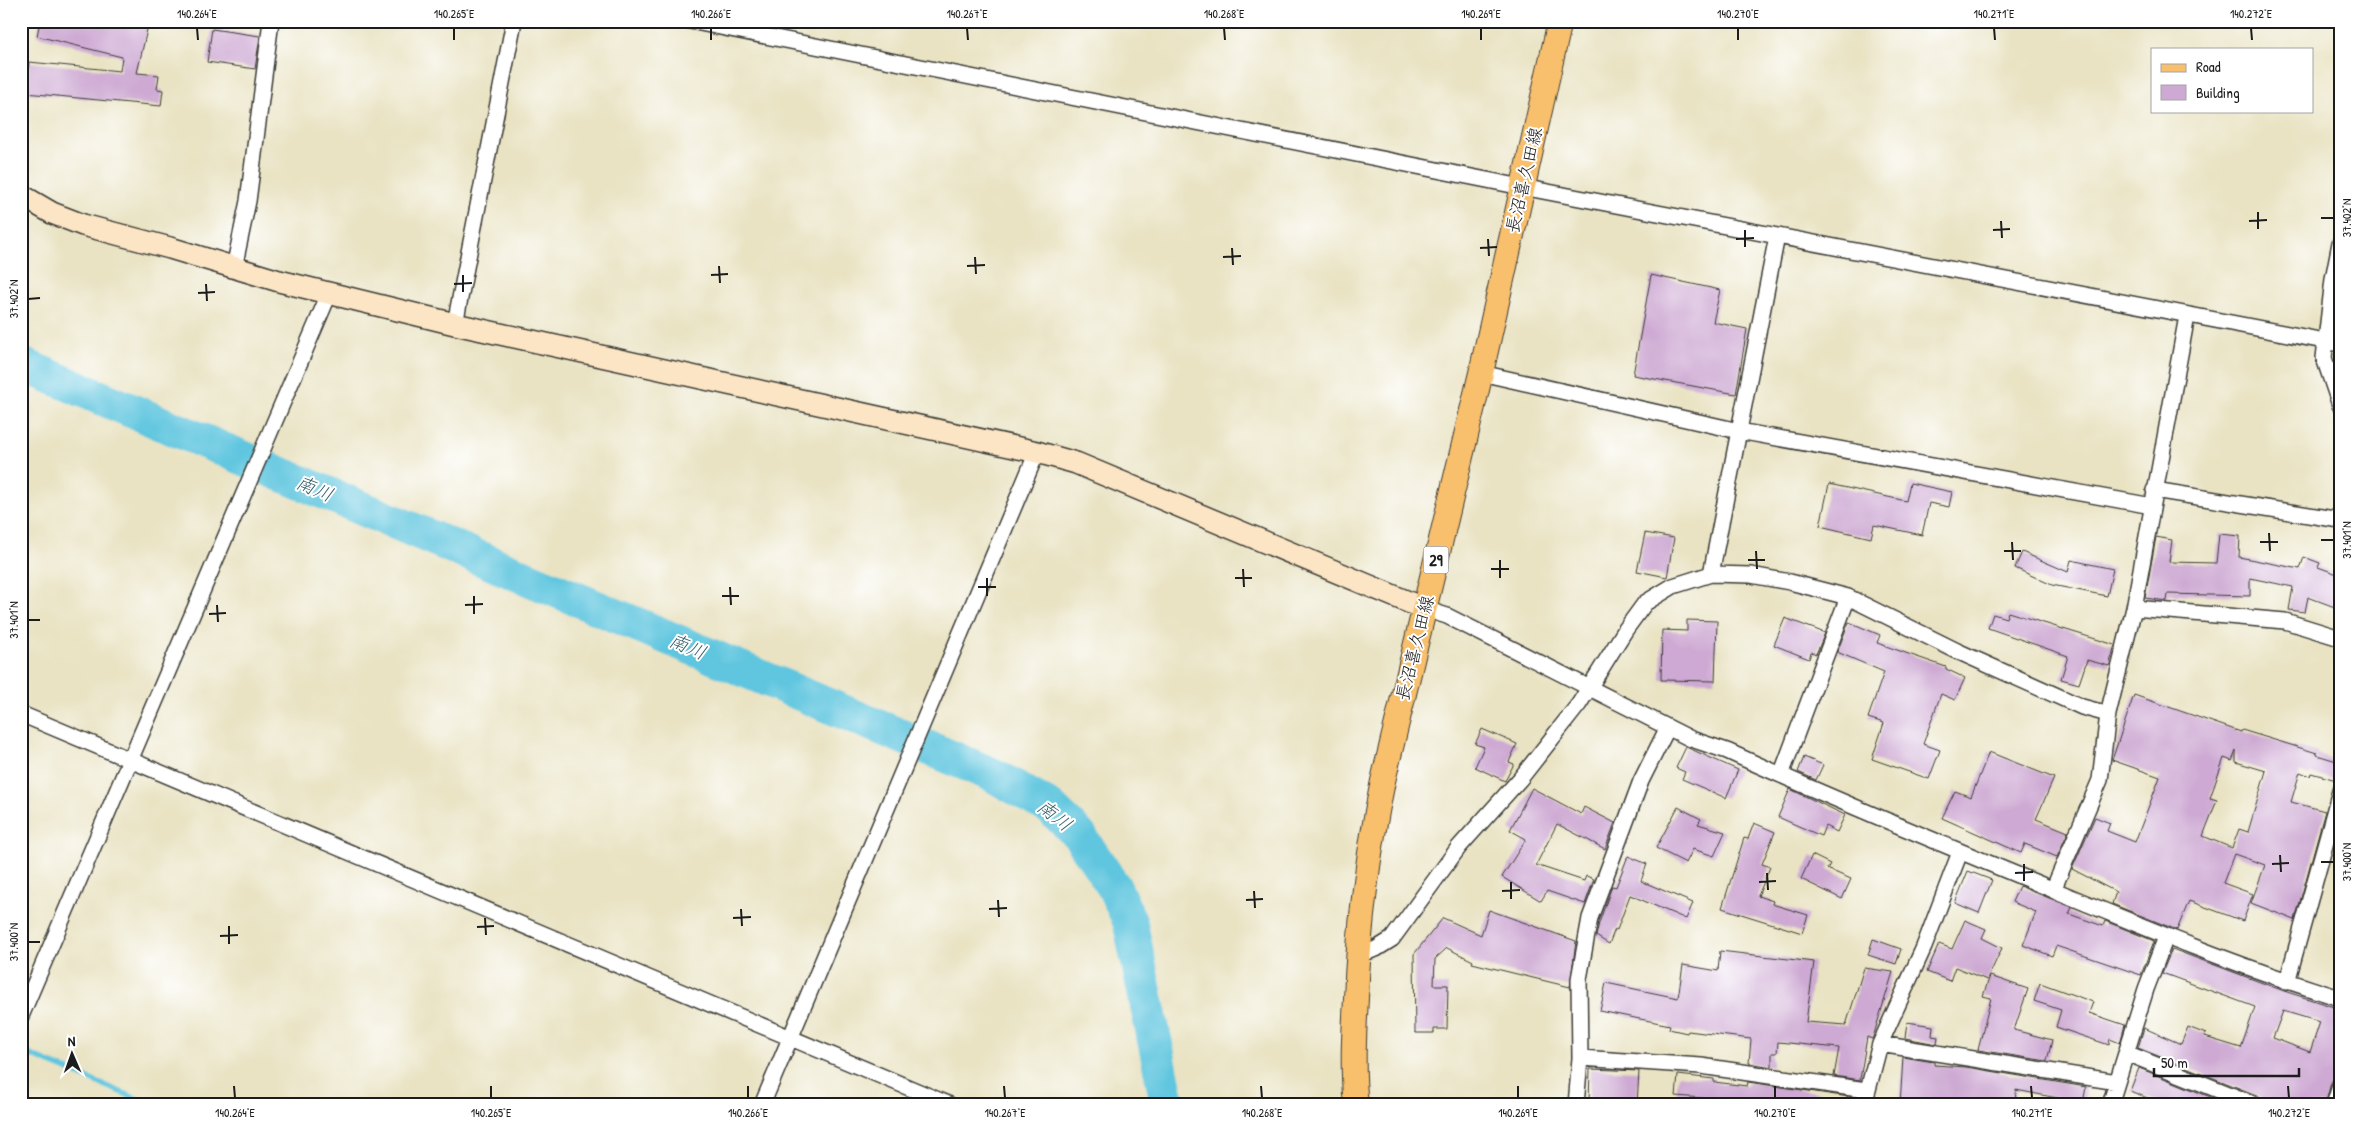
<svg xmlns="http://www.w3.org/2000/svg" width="2361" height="1126" font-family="'Patrick Hand','Klee One',sans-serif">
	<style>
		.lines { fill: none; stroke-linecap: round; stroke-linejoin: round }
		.stream { stroke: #61c6df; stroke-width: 5.5 }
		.river { stroke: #61c6df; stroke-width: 35 }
		.building { fill: #cda9d3; fill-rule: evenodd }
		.street-casing { stroke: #3b3a35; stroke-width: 18 }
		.secondary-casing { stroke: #3b3a35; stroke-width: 24 }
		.primary-casing { stroke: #3b3a35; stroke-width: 26 }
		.street { stroke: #fff; stroke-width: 15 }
		.secondary { stroke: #fce5c4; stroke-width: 21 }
		.primary { stroke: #f8bf6c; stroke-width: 24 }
		.ticks { fill: none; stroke: #1c1c1c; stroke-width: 2 }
		.labels { text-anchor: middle; stroke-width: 4; stroke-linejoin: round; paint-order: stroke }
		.shield { fill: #fff; stroke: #606060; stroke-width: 1 }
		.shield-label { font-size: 16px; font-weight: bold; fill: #1c1c1c }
		.street-label { font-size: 18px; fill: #1c1c1c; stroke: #fff }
		.water-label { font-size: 19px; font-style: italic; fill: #38606a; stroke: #fff }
		.neatline { fill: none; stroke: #1c1c1c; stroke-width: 2 }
		.ticks-label { font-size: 12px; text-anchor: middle; fill: #1c1c1c }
	</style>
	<rect width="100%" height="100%" fill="#fff"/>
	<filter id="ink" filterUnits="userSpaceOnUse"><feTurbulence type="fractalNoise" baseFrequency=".02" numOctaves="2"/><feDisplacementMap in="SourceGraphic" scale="10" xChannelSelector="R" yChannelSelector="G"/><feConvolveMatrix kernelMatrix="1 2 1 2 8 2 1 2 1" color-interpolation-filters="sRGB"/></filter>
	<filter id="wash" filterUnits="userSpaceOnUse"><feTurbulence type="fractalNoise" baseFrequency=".0096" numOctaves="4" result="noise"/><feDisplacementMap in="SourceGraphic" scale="20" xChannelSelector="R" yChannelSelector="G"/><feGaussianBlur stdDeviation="1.12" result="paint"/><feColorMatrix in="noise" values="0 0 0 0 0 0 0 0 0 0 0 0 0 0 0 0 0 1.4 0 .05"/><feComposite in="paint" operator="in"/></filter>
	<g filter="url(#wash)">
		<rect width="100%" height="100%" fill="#e9e3c3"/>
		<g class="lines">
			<path class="stream" d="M21,1051L152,1105"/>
			<path class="river" d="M21,364L995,776L1051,808L1079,835L1114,887L1130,922L1168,1105"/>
		</g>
		<g id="blocks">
			<path class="building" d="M40,21H149L137,73L159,75L157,89L163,90L161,106L26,93L29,62L120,71L122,57L37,36Z
				M212,29L260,36L255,69L207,62Z
				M1651,275L1720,290L1713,322L1747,329L1736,394L1633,375Z
				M1910,483L1952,492L1949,507L1929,503L1922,535L1874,525L1871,538L1820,526L1829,484L1906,501Z
				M1645,533L1674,538L1667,577L1637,571Z
				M2219,534L2240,536L2239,557L2300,569L2304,557L2320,563L2318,567L2340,575V609L2308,597L2305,612L2289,610L2293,587L2250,578V596L2168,594L2167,601L2145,598L2156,537L2172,540L2169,562L2216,563Z
				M2022,552L2068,572L2071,560L2113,569L2107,596L2052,585L2015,568Z
				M2008,612L2115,645L2109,666L2087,660L2079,684L2061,679L2068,656L1988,628L1993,614L2006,618Z
				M1785,618L1825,633L1816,654L1811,652L1809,659L1774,645Z
				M1687,620L1717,621L1715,681L1661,680L1662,630L1687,631Z
				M1849,622L1880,635L1877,643L1946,667V669L1965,678L1955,700L1941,694L1923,744L1940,750L1929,779L1872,759L1884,723L1868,718L1884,672L1837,652Z
				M2134,695L2241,732L2242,730L2317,753V755L2340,762V781L2311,773L2310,776L2300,772L2291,802L2325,811L2295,920L2251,903L2265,865L2234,854L2223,883L2253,894L2243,921L2189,901L2177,930L2112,904L2116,892L2072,869L2095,817L2110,823L2107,831L2135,842L2160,777L2112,760ZM2236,751V762L2266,771L2248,832L2239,829L2232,848L2203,836L2217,800L2210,798L2224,758L2232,761Z
				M1482,729L1517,744L1509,762L1514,764L1505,781L1475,767L1484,747L1475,744Z
				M1686,747L1738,770L1726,798L1682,779L1685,772L1676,768Z
				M1989,752L2054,778L2036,819L2068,832L2057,857L2025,844L2021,853L1942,818L1955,791L1971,797Z
				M1804,757L1823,765L1816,780L1798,772Z
				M1532,788L1581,814L1584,807L1615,823L1605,849L1557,824L1536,865L1584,881L1586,876L1594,879L1585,904L1547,891L1541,901L1502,877L1526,839L1510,830Z
				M1790,789L1845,815L1837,832L1825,826L1821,836L1778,817Z
				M1678,807L1701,819L1698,824L1725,832L1714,856L1693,849L1686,863L1656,848Z
				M1754,823L1775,832L1762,864L1770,867L1758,896L1773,901L1772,904L1808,915L1802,933L1722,908L1744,838L1748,839Z
				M2340,827V847L2335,846Z
				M1812,855L1830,864L1827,869L1851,879L1842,899L1801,879Z
				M1628,856L1647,864L1641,881L1693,903L1686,919L1630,895L1617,930L1615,929L1609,944L1596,936L1599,923L1612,886L1616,887Z
				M1968,871L1992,880L1979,913L1955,903Z
				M2019,886L2072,907L2069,914L2103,926L2105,921L2154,941L2141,975L2056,946L2052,956L2023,945L2036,912L2012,902Z
				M1489,910L1576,941L1570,987L1472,963L1473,961L1447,948L1435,959L1434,985H1448L1447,1029H1434V1033H1415L1414,954L1443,918L1481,935Z
				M1965,920L1986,929L1982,938L2002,948L1987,980L1955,967L1950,981L1927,972L1939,944L1952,949Z
				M1873,939L1901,949L1896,964L1868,955Z
				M2172,949L2284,991L2340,1009V1066L2331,1083L2325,1105H2265L2259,1096L2138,1048L2144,1028L2181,1044L2188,1027L2206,1034L2205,1037L2241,1048L2255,1007L2162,973ZM2283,1011L2320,1022L2310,1052L2273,1038Z
				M1720,951L1814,962L1806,1022L1846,1025L1864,968L1893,972L1873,1037L1872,1039L1867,1037L1860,1080L1834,1076L1839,1048L1778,1042L1777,1053H1772V1067L1749,1063L1751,1039L1688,1031L1687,1033L1669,1029L1670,1025L1600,1011L1606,983L1678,998L1683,965L1718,971Z
				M1990,976L2028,989L2014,1030L2052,1040L2047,1061L1978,1050L1991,998L1983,996Z
				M2040,983L2093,1002L2089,1013L2125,1025L2120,1043L2110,1039L2109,1045L2056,1027L2061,1010L2034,1001Z
				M1907,1022L1933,1026L1932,1036L1938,1037L1937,1044L1905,1038Z
				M1903,1057L1934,1062V1065L1966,1067L2086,1087L2083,1103L2016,1090L2015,1105H1900Z
				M2139,1068L2230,1105H2165L2130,1091Z
				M1590,1069L1639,1071L1637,1105H1610L1611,1102L1589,1101Z
				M1678,1075L1714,1079V1082L1747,1086L1748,1082L1856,1098L1855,1105H1725L1726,1100L1676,1096Z"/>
		</g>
	</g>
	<g filter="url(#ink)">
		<use href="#blocks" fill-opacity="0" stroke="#3b3a35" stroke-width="1"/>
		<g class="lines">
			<defs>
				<path id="street" d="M690,21L1522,187L2340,344
					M2340,243L2333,279L2324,358L2340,405
					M234,268L248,201L271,21
					M455,324L514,21
					M1481,373L1739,431L2152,506
					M2154,490L2340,520
					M1711,574L1777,236
					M2134,608L2285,621L2340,638
					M1425,609L1447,616L1691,739L1727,751C1835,800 1944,845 2054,890C2148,929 2242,968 2340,998
					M21,714L950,1105
					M1781,775L1848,597
					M2053,890L2100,780L2108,714L2134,608L2187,316
					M1358,955L1376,949L1392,939L1459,847L1520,779L1579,704L1626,629L1645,603L1673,586L1711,574L1751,575L1790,582L1848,597L1957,651L2082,707L2108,714
					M2287,982L2340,791
					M21,1016L329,294
					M1880,1044L2117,1082
					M2126,1053L2256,1105
					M1580,1058L1701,1066L1866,1090
					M762,1105L1037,452
					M1576,1105L1580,1058L1579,979L1590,918L1641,781L1667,729
					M1864,1105L1880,1044L1924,947L1960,852
					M2110,1105L2146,989L2166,937
					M2334,1105L2340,1086"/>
				<path id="secondary" d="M21,195L52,213L83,225L170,248L279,281L455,324L1037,452L1076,463L1425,609"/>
				<path id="primary" d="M1356,1105C1352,1069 1354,1034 1356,998C1359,924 1368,853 1383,781L1481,373L1560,21"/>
			</defs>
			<use href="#street" class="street-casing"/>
			<use href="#secondary" class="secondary-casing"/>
			<use href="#primary" class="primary-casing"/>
			<use href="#street" class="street"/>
			<use href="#secondary" class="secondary"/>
			<use href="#primary" class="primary"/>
		</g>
	</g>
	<path class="ticks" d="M197,28L198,40M454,28V40M711,28V40M967,28L968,40M1224,28L1225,40M1481,28V40M1738,28V40M1994,28L1995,40M2251,28L2252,40M2258,212V229M2321,218H2334M2001,221L2002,238M2249,221L2267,220M1745,230V247M1993,230L2010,229M1488,239L1489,256M1736,239L1754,238M1232,248L1233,265M1480,248L1497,247M975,257L976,274M1223,257L1241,256M719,266L720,283M967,266L985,265M463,275V292M711,275L728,274M206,284L207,301M454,284L472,283M198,293L215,292M28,299L40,298M2269,533L2270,551M2321,540H2334M2012,542L2013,560M2260,542H2278M1756,551L1757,569M2004,551H2021M1500,560V578M1748,560H1765M1243,569L1244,587M1491,569H1509M987,578V596M1235,578H1252M730,587L731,605M978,587H996M474,596V614M722,596H739M217,605L218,622M465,605L483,604M209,614L226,613M28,620H40M2280,855L2281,872M2321,862H2334M2024,864V881M2272,864L2289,863M1767,873L1768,890M2015,873L2033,872M1511,882V899M1759,882L1776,881M1254,891L1255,908M1502,891L1520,890M998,900L999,917M1246,900L1263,899M741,909L742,926M989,909L1007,908M485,918L486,935M733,918L751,917M229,926V944M477,927L494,926M220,936L238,935M28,942H40M234,1086L235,1098M491,1086V1098M748,1086V1098M1004,1086L1005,1098M1261,1086L1262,1098M1518,1086V1098M1775,1086V1098M2031,1086L2032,1098M2288,1086L2289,1098"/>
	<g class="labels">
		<rect class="shield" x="1423.5" y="546.5" width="25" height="27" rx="4"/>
		<g class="shield-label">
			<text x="1436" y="566">29</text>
		</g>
		<g class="street-label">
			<text transform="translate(1524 180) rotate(-77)" y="6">長沼喜久田線</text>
			<text transform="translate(1415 648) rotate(-76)" y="6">長沼喜久田線</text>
		</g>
		<g class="water-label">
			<text transform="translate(315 488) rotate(23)" y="7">南川</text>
			<text transform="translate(688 646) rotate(23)" y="7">南川</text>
			<text transform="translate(1055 815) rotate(38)" y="7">南川</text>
		</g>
	</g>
	<rect width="2361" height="1126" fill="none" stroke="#fff" stroke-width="55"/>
	<rect x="2151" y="48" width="162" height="65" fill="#ffffff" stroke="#a4a4a4"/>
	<rect x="2161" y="64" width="25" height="8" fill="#f8bf6c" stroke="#a4a4a4"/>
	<text x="2196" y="72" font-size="15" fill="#1c1c1c">Road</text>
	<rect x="2161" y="85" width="25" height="15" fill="#cda9d3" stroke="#a4a4a4"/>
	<text x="2196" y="98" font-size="15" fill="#1c1c1c">Building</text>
	<g transform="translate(72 1054) rotate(358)" stroke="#ffffff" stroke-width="4" paint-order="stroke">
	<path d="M0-4L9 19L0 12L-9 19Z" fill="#1c1c1c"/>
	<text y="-8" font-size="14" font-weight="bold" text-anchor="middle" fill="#1c1c1c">N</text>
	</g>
	<path d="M2154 1068v8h145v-8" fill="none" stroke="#1c1c1c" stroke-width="2.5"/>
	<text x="2161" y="1068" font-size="15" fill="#1c1c1c" stroke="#ffffff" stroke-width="4" paint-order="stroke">50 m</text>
	<rect x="28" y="28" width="2306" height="1070" class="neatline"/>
	<g class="ticks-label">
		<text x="197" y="18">140.264°E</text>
		<text x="454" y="18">140.265°E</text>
		<text x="711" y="18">140.266°E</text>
		<text x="967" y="18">140.267°E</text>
		<text x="1224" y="18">140.268°E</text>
		<text x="1481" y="18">140.269°E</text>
		<text x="1738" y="18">140.270°E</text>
		<text x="1994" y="18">140.271°E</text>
		<text x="2251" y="18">140.272°E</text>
		<text transform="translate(2347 218) rotate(-90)" y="4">37.402°N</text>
		<text transform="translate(14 299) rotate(-90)" y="4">37.402°N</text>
		<text transform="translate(2347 540) rotate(-90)" y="4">37.401°N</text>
		<text transform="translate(14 620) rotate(-90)" y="4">37.401°N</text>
		<text transform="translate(2347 862) rotate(-90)" y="4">37.400°N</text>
		<text transform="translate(14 942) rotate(-90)" y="4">37.400°N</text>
		<text x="235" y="1117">140.264°E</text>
		<text x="491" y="1117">140.265°E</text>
		<text x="748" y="1117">140.266°E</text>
		<text x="1005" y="1117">140.267°E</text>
		<text x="1262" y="1117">140.268°E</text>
		<text x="1518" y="1117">140.269°E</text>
		<text x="1775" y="1117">140.270°E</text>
		<text x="2032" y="1117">140.271°E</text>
		<text x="2289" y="1117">140.272°E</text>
	</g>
</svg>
